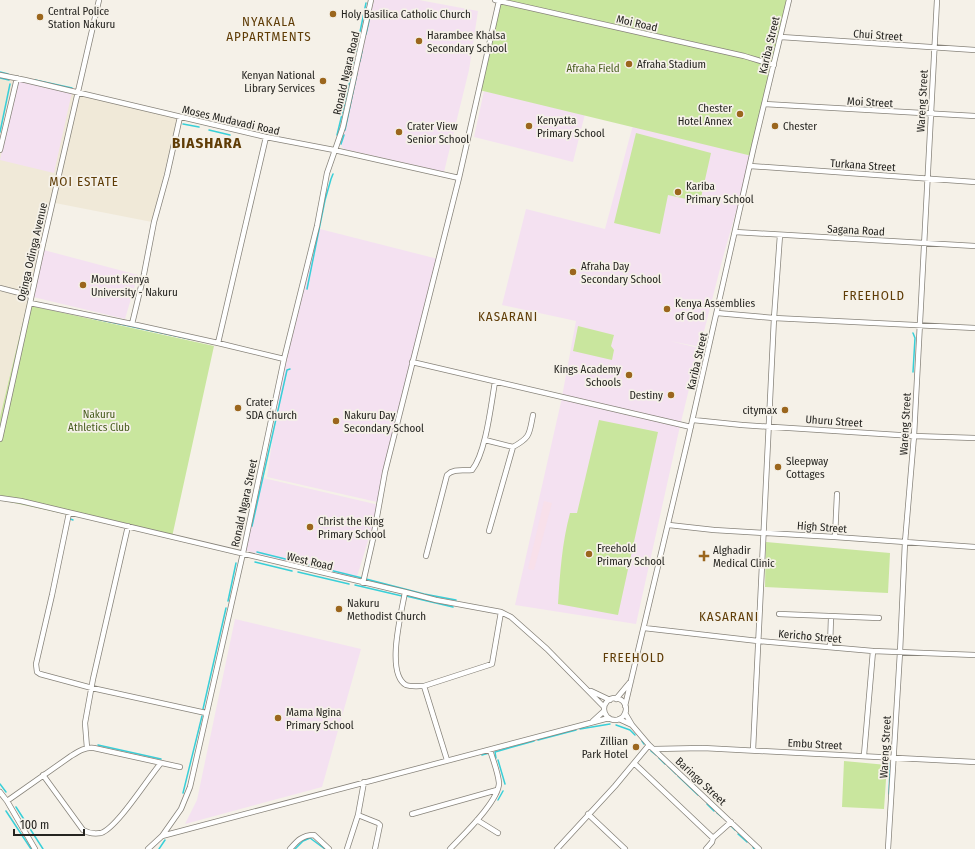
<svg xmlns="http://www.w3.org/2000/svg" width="975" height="849" font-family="'Fira Sans Condensed',sans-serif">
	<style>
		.built { fill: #f0e9d8 }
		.education { fill: #f4e1f1 }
		.medical { fill: #f8e0ea }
		.green { fill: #c9e69e }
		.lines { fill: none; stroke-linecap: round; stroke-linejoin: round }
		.stream { stroke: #38cfd8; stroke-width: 1.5 }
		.minor-casing { stroke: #87837a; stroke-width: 6 }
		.minor { stroke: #fff; stroke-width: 4.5 }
		.poi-dot { fill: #9b661d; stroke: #f5f1e8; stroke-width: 1.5 }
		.labels { text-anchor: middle; stroke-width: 3.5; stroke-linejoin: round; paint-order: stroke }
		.poi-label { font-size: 11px; fill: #252420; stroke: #f5f1e8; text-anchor: start }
		.street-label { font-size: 11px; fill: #252420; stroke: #f5f1e8 }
		.park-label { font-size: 11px; fill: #485d1f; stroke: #f5f1e8 }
		.quarter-label { font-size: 13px; letter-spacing: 1px; fill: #5f3c06; stroke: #f5f1e8 }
		.district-label { font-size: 15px; font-weight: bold; letter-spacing: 1px; fill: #5f3c06; stroke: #f5f1e8 }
	</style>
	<rect width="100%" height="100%" fill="#f5f1e8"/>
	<path class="built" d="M0,77L178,117L152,222L50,202L0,424Z"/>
	<path class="education" d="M374,0H419L478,11L469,70L444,172L344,149L342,147L341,144Z
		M17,79L72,92L54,173L0,160Z
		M484,91L585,114L573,162L474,137Z
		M633,125L752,156L723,257L700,347L670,341L699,348L680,426L636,624L515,605L561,402L576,321L502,305L526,209L605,229Z
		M316,228L438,259L377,502L267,477L284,359Z
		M40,249L138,275L125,319L29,296Z
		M259,477L379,505L356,580L244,550Z
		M235,619L361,649L322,787L185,824L197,800Z"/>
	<path class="medical" d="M544,501L552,503L534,570L528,569Z"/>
	<path class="green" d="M498,0H790L752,156L479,90Z
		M636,133L711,153L700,202L668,195L660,234L614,223Z
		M27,305L214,346L172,537L0,500V417Z
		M578,326L614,335L611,346L614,350L612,360L573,351Z
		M599,420L658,432L618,615L558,604C560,573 562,543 570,513H577Z
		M766,542L890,553L888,593L765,587Z
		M844,761L887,765L884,809L842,807Z"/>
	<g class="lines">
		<path class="stream" d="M366,34L371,12
			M356,51L366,3
			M360,61L362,51
			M0,72L8,74
			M351,72L354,59
			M0,78L9,80
			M35,80L72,88
			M183,124L199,127
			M209,130L230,135
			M345,130L357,73
			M0,132L10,84
			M337,135L351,77
			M341,144L344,135
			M307,289L325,200L331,179L333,174
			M92,318L190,339
			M913,372L915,338L913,333
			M68,518L73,520
			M252,526L287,370L290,369
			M257,552L362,578
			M255,562L292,571
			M298,572L349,584
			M366,579L424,594L456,600
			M355,585L402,596
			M406,596L453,607
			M228,601L236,563
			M203,709L226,608
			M616,725L630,730L635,735
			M580,729L610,724
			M538,740L576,730
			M642,741L644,744
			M98,745L161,759
			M651,751L656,755
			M482,755L489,753
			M496,758L495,752L534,741
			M659,758L665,764
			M498,760L505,784
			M889,763L890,767L889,794
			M668,766L676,774
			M678,776L698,795
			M0,784L6,792
			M183,793L202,716
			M498,800L503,791
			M707,804L714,811
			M16,807L43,849
			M6,811L31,849
			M717,813L722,817
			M731,826L735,830
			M738,834L747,842
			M753,847L754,849
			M159,849L165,840
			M295,849L303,841L310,838L325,849"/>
		<defs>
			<path id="minor" d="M495,0L744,56L774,65
				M781,37L975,50
				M0,75L25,80L266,137L334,150L459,178
				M764,104L975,116
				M180,117L167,175L154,222L144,274L132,324L218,343L284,359
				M0,150L17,78
				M750,166L975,182
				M735,232L975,246
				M0,288L31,296
				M30,303L132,324
				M717,313L774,318L975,328
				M218,343L266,137
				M412,362L691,427
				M693,420L742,425L914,436L975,438
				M0,439L43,244L99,0
				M485,440L513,447L489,531
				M513,447C531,437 529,434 533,415
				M0,498L21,501L405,592L436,600L501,612L511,617L547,649L604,707
				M69,513L52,595L36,664L37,672L40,674L92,688L206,713
				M669,525L714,530L835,537L975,547
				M835,537L837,494
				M426,556L447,475C454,468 463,471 472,470C486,453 491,404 495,382
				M363,583L373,539L385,472L459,178L499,1L501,0
				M405,592C402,611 385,673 406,685C411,687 419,686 424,686
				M779,614L879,618
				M644,628L758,641L873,651L975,655
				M830,647L831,617
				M591,691L610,700
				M604 709a11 11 0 1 1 22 0a11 11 0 1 1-22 0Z
				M616,699L631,681
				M625,706L688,439L754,146L789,0
				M625,713L632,725L649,745L759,849
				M619,719L632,725
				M593,721L604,711
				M87,748L85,723L93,679L128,526
				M654,749L703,748L975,762
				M753,750L774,318L780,235
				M864,755L873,651
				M447,760L424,686L492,664L501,612
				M634,763L713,838L712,842L706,849
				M43,775L83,830C88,833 95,834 101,833C117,828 148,778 161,763
				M0,792L7,801L35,849
				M7,801L71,756C79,751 85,747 94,748L180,767
				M412,814L497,790
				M588,814L625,849
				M358,815L378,823L380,825L375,849
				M477,820L498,833
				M162,836L609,718
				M713,838L731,822
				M148,849L162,836L181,809L190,787L243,553L284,359L317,226L327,173L343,127L371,0
				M290,849C297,841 302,835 314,835L329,849
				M347,849L358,815L364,782
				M450,849C462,836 499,801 499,783C498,772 493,760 490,750
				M557,849L615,786L649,745
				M888,849L900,652L905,542L914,436L937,0"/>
		</defs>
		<use href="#minor" class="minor-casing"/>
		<use href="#minor" class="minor"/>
	</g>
	<g class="poi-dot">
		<circle cx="333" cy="14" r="4"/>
		<circle cx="40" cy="17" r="4"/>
		<circle cx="419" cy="41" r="4"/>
		<circle cx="629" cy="64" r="4"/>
		<circle cx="323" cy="81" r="4"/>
		<circle cx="740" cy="114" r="4"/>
		<circle cx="529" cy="126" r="4"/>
		<circle cx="775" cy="126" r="4"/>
		<circle cx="399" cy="132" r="4"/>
		<circle cx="678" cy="192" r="4"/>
		<circle cx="573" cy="272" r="4"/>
		<circle cx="83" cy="285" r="4"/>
		<circle cx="667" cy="309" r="4"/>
		<circle cx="629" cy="375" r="4"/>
		<circle cx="671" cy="395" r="4"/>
		<circle cx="238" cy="408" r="4"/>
		<circle cx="785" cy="410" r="4"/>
		<circle cx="336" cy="421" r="4"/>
		<circle cx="778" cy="467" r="4"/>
		<circle cx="310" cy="527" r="4"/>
		<circle cx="589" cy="554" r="4"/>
		<path d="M702 550h4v4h4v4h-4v4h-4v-4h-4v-4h4z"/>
		<circle cx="339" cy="609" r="4"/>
		<circle cx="278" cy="718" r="4"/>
		<circle cx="636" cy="747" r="4"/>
	</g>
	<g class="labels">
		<g class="poi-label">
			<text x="48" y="15">Central Police<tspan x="48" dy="13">Station Nakuru</tspan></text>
			<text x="341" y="18">Holy Basilica Catholic Church</text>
			<text x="427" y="39">Harambee Khalsa<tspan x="427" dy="13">Secondary School</tspan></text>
			<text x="637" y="68">Afraha Stadium</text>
			<text x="315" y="79" text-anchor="end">Kenyan National<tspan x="315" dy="13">Library Services</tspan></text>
			<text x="732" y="112" text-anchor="end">Chester<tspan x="732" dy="13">Hotel Annex</tspan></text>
			<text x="537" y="124">Kenyatta<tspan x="537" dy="13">Primary School</tspan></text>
			<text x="407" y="130">Crater View<tspan x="407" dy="13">Senior School</tspan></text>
			<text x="783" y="130">Chester</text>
			<text x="686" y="190">Kariba<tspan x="686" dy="13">Primary School</tspan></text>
			<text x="581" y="270">Afraha Day<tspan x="581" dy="13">Secondary School</tspan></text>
			<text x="91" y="283">Mount Kenya<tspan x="91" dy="13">University - Nakuru</tspan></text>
			<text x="675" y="307">Kenya Assemblies<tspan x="675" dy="13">of God</tspan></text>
			<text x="621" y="373" text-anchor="end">Kings Academy<tspan x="621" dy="13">Schools</tspan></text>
			<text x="663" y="399" text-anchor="end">Destiny</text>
			<text x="246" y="406">Crater<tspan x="246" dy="13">SDA Church</tspan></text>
			<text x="777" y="414" text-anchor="end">citymax</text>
			<text x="344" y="419">Nakuru Day<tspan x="344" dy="13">Secondary School</tspan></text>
			<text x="786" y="465">Sleepway<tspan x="786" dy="13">Cottages</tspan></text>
			<text x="318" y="525">Christ the King<tspan x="318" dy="13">Primary School</tspan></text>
			<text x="597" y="552">Freehold<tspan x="597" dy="13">Primary School</tspan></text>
			<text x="713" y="554">Alghadir<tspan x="713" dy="13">Medical Clinic</tspan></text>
			<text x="347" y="607">Nakuru<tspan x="347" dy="13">Methodist Church</tspan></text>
			<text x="286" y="716">Mama Ngina<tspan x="286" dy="13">Primary School</tspan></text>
			<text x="628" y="745" text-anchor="end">Zillian<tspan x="628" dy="13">Park Hotel</tspan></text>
		</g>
		<g class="street-label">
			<text transform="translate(637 23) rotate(13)" y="4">Moi Road</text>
			<text transform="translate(878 35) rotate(4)" y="4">Chui Street</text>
			<text transform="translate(769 45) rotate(-77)" y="4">Kariba Street</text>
			<text transform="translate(346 73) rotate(-77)" y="4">Ronald Ngara Road</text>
			<text transform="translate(922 101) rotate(-87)" y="4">Wareng Street</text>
			<text transform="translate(870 102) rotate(3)" y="4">Moi Street</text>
			<text transform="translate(231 120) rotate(13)" y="4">Moses Mudavadi Road</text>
			<text transform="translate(863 165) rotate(4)" y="4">Turkana Street</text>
			<text transform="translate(856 230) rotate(3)" y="4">Sagana Road</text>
			<text transform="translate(32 252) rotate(-77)" y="4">Oginga Odinga Avenue</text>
			<text transform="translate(697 361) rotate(-77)" y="4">Kariba Street</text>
			<text transform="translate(834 421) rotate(4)" y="4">Uhuru Street</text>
			<text transform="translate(905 424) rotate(-87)" y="4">Wareng Street</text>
			<text transform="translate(244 503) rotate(-78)" y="4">Ronald Ngara Street</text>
			<text transform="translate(822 527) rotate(4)" y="4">High Street</text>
			<text transform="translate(310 561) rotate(13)" y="4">West Road</text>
			<text transform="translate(810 636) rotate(5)" y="4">Kericho Street</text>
			<text transform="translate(815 744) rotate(3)" y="4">Embu Street</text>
			<text transform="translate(885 747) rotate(-87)" y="4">Wareng Street</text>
			<text transform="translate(701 781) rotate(43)" y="4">Baringo Street</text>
		</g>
		<g class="park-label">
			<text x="593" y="72">Afraha Field</text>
			<text x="99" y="418">Nakuru<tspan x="99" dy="13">Athletics Club</tspan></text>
		</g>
		<g class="quarter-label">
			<text x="269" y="26">NYAKALA<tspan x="269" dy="15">APPARTMENTS</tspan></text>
			<text x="84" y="186">MOI ESTATE</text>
			<text x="874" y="300">FREEHOLD</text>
			<text x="508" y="321">KASARANI</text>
			<text x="729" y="621">KASARANI</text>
			<text x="634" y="662">FREEHOLD</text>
		</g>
		<g class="district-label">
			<text x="207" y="148">BIASHARA</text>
		</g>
	</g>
	<path d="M14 829v6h70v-6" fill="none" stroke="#252420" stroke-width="2"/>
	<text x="20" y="829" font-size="12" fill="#252420" stroke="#f5f1e8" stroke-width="3" paint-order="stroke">100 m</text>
</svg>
